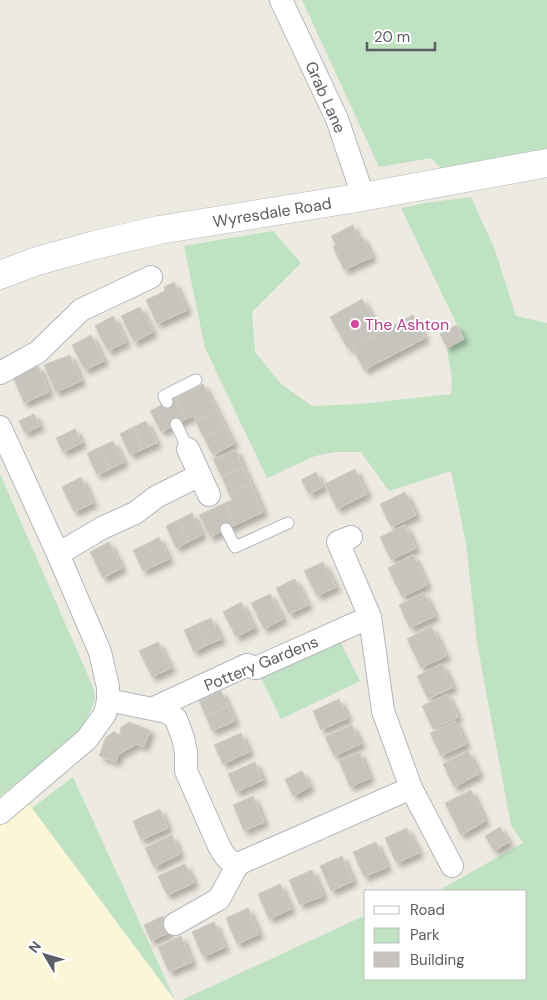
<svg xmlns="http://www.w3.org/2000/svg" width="547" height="1000" font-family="'DM Sans',sans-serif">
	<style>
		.commercial { fill: #fbf6d7 }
		.green { fill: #bfe2c2 }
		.building { fill: #c7c4be; stroke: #d0ccc0; filter: url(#shadow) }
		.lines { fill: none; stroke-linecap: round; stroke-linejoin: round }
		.service-casing { stroke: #b4b7bb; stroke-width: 13 }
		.minor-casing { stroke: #b4b7bb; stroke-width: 24 }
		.tertiary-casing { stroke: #b4b7bb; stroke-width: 29 }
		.service { stroke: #fff; stroke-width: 11 }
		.minor { stroke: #fff; stroke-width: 22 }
		.tertiary { stroke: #fff; stroke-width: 28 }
		.hotel-dot { fill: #d1479c; stroke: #fff; stroke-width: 2 }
		.labels { text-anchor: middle; stroke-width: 4; stroke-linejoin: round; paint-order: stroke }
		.street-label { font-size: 16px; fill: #5a5d61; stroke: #fff }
		.hotel-label { font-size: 16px; fill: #b23c85; stroke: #fff; text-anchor: start }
	</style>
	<defs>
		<filter id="shadow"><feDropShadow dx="4.5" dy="4.5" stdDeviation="2.5" flood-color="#0004"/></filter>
	</defs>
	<rect width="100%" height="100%" fill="#eceae1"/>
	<path class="commercial" d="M15,785L174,1000H0V796Z"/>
	<path class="green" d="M302,0H547V151L442,170L431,158L379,167Z
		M471,197L495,250L516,316L547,323V1000H182L366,915V979H526V891H438L523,843L511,825L477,643L466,543L451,471L389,491L361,452H335L315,456L267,478L205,348L184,246L273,231L301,263L252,312L255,352L281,384L312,406L360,404L451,394L452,380L447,348L457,325L401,208L425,203Z
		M0,474L93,687L95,698L92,708L88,717L75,736L0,796Z
		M339,639L360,681L281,719L260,676Z
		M73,777L175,1000L32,808Z"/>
	<path class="building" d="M353,225L358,237L362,236L372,257L344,270L333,247L336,245L331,236Z
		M174,282L187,310L157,324L146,300L165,291L164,287Z
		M362,299L380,332L348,349L330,317Z
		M140,307L153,332L134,342L121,316Z
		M413,315L425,338L364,370L352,347Z
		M113,316L126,342L108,351L95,326Z
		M457,325L464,339L447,348L440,334Z
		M91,335L104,361L85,370L72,345Z
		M70,355L81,381L56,392L44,365Z
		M38,366L49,392L24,403L13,377Z
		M203,384L217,411L196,422L193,416L186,419L175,398Z
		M175,398L186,419L161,432L150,411Z
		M217,411L225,427L204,438L196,422Z
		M34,414L40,426L25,433L19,421Z
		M146,421L157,443L143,449L133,427Z
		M133,427L143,449L130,455L120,434Z
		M225,427L234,444L213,455L204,438Z
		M75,429L82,443L63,452L56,438Z
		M113,441L124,462L110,469L100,447Z
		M100,447L110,469L97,475L87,453Z
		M236,450L243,467L222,477L213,459Z
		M243,467L251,484L229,494L222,477Z
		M355,469L367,494L337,509L325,484Z
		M316,472L323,487L309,494L301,480Z
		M81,477L93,503L74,512L62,487Z
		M251,484L263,512L235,525L225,503L232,500L229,494Z
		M405,492L416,515L391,527L380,504Z
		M225,503L235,525L210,537L199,515Z
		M192,513L202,535L188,542L178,520Z
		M178,520L188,542L176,548L166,526Z
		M405,525L416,548L391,560L380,537Z
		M159,537L169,559L156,565L146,544Z
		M109,542L122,568L103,578L90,552Z
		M146,544L156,565L143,571L133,550Z
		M413,555L427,585L402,597L388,568Z
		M323,562L336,587L317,596L304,571Z
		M295,579L308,605L289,614L276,588Z
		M424,593L435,616L410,628L399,605Z
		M270,594L283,619L264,629L251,603Z
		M241,602L254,628L236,637L223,612Z
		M211,618L221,639L207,645L197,624Z
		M197,624L207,645L194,652L184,630Z
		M431,626L446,656L421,668L407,639Z
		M158,642L171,668L152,677L139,651Z
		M442,664L453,687L428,699L417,676Z
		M221,691L228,706L206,716L199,701Z
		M447,694L458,717L433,729L422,706Z
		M339,699L348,718L321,730L313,711Z
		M228,706L235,721L212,731L206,716Z
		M455,721L466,744L441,756L430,733Z
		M129,722L150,730L144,747L136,744L118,755L116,762L99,756L106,737L115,731L117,735L121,732L120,728Z
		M352,725L361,744L334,756L325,737Z
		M241,733L249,752L223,764L214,745Z
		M468,751L479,774L454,787L443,764Z
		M359,752L370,778L350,787L339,761Z
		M255,762L263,780L236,792L228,774Z
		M302,771L310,787L293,796L285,779Z
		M471,790L485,821L461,835L445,803Z
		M253,796L264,822L244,831L233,805Z
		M160,809L168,828L141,840L133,821Z
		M500,827L509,842L494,851L485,836Z
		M407,828L419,853L396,863L385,838Z
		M172,835L180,854L154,867L145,848Z
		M376,842L387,867L364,877L353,852Z
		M342,856L353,881L331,891L320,866Z
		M185,864L194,883L167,895L158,876Z
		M312,870L323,896L300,905L289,880Z
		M280,884L291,909L269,919L258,894Z
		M248,908L259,934L237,944L226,918Z
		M163,916L170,932L151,941L144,925Z
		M214,922L225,947L203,957L192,932Z
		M181,936L192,962L169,972L158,947Z"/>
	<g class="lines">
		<defs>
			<path id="service" d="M167,402L164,396L196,380
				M176,424L188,449
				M226,529L235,547L288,523"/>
			<path id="minor" d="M281,0L337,119L363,196
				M0,373L38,352L81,310L151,277
				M0,427L58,554L100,652L108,687V700L105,714L87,739L0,813
				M188,449L209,495
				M351,537L338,542L370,617L383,711L411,788L452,866
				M58,554L102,528L135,513L156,497L200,475
				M108,700L167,712L176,719L183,738L186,752V771L219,846C224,855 228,862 238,864L411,788
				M152,709L247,665L256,668L370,617
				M175,924L219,899L238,864"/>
			<path id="tertiary" d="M0,275L37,261L95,245L159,230L357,198L547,163"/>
		</defs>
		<use href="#service" class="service-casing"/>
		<use href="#minor" class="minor-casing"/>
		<use href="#tertiary" class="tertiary-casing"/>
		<use href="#service" class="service"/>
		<use href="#minor" class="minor"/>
		<use href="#tertiary" class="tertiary"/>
	</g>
	<circle class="hotel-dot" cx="355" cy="324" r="5"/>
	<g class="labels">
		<g class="street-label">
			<text transform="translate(326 97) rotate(66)" y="6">Grab Lane</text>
			<text transform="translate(272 212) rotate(-9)" y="6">Wyresdale Road</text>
			<text transform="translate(261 663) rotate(-22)" y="6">Pottery Gardens</text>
		</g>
		<g class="hotel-label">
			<text x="365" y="330">The Ashton</text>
		</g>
	</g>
	<rect x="364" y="890" width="162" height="90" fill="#ffffff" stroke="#bdbec0"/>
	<rect x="374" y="906" width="25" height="8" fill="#ffffff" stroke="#bdbec0"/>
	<text x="410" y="915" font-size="15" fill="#5a5d61">Road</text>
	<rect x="374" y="928" width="25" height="15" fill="#bfe2c2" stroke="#bdbec0"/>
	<text x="410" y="940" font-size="15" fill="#5a5d61">Park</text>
	<rect x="374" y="952" width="25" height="15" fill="#c7c4be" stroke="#bdbec0"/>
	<text x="410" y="965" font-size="15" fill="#5a5d61">Building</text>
	<g transform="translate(45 955) rotate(308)" stroke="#ffffff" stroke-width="4" paint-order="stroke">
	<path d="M0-4L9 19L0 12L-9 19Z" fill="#5a5d61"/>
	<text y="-8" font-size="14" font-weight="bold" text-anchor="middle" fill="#5a5d61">N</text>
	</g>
	<path d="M367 42v8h68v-8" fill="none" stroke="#5a5d61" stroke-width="2.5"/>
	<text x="374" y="42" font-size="15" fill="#5a5d61" stroke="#ffffff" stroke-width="4" paint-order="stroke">20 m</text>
</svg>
